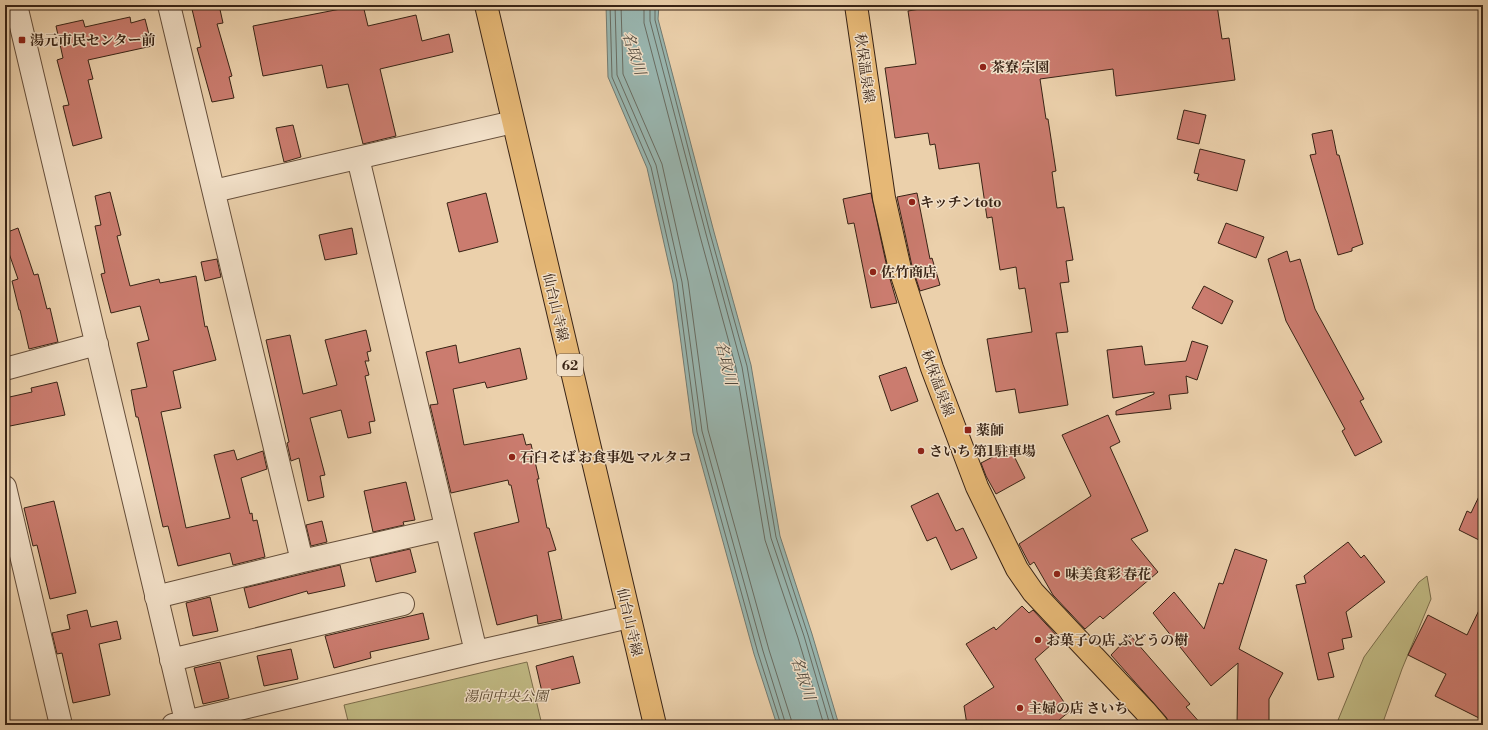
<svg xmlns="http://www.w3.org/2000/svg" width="1488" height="730" font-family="'Libre Bodoni','Noto Serif JP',serif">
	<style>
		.green { fill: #c0b983; stroke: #7c6e4c }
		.water { fill: #99b6b0; stroke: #727b72 }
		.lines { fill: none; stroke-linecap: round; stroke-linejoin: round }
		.shore { stroke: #686c62; stroke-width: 1 }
		.building { fill: #cb7c6f; stroke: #382315 }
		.minor-casing { stroke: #654e3a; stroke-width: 24 }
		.major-casing { stroke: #382315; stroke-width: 24 }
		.minor { stroke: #f2e0c8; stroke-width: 22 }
		.major { stroke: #e6b876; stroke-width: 22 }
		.poi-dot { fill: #8f2418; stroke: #f2e0c8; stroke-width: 1.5 }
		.labels { text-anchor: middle; stroke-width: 3; stroke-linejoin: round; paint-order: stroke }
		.shield { fill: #f2e0c8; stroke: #705c4b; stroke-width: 1 }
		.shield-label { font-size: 13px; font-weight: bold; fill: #382315 }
		.poi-label { font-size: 14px; font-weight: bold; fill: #382315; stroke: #f2e0c8; text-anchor: start }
		.street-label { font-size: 14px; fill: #382315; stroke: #f2e0c8 }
		.park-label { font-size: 14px; font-style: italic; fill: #5a4830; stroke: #f2e0c8 }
		.water-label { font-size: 15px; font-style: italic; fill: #50483c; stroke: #f2e0c8 }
	</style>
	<rect width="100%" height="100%" fill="#ebd0ab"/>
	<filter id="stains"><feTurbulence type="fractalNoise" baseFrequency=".005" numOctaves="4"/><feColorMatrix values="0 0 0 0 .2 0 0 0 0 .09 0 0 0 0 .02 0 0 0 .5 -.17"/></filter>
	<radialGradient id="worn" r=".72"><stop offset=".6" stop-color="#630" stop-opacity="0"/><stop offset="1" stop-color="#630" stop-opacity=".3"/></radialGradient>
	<path class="green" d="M1427,576L1431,599L1402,669L1382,725H1336L1364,657L1419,582Z
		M527,662L542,725H349L344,705Z"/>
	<path class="water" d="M606,5H659L658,19L714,232L751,365L780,536L812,634L839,725H777L754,654L693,433L673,283L647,168L608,77Z"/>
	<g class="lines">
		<path class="shore" d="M610,5L612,77L651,167L677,282L697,432L758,653L781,725
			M615,5L617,75L656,165L682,282L702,431L763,651L786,725
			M621,5L623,74L662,164L688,281L708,430L769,650L791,719L792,725
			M644,5V23L700,236L736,368L765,540L798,638L824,725
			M650,5V21L706,234L742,367L771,538L804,636L830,725
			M655,5V20L710,233L747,366L776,537L808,635L835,725"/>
	</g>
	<path class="building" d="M191,5H219L223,23L217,24L232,76L229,77L234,98L212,102L197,48L201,47Z
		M361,5H363L368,26L416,15L422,41L449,34L453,52L380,69L396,136L363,144L348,84L327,88L322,65L263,76L253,26Z
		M944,5H1217L1222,39L1229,38L1235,80L1116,96L1113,69L1040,79L1046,119H1048L1056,171L1052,172L1057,208L1064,207L1073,260L1066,261L1069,282L1060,283L1068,332L1056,333L1068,405L1019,413L1015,389L996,392L987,339L1032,332L1025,288L1019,289L1016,267L1000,270L992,217L987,218L979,163L939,169L935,144L930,145L928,133L895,138L885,68L916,64L908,11Z
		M130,17L131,23L145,19L152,46L88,60L93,79L88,80L102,138L73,146L63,106L69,105L57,60L63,58L56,26L83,20L85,27Z
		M1184,110L1206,115L1199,144L1177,139Z
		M293,125L301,157L284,162L276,128Z
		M1332,130L1337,155H1339L1363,244L1352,248V251L1338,255L1310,155L1316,154L1312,134Z
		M1200,149L1245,160L1237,191L1197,180L1199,174L1194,173Z
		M110,192L121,235L117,236L130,286L159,279L160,283L196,276L205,327L207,326L216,360L173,371L181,408L161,412L186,528L230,518L214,455L234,450L237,460L263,451L267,469L241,478L250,514L252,513L253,521L257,520L265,557L233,565L230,553L178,566L168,526L163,527L138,417H136L131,390L147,387L137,343L149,340L140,306L111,313L101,274L105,273L95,226L101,225L95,196Z
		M486,193L498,242L459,252L447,203Z
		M871,193L888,272L897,303L871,308L854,223L848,224L843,199Z
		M917,193L930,259L932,258L940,285L920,291L912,266L897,197Z
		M1226,223L1264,237L1256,258L1218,243Z
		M18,228L34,275L38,274L47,309L50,308L58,342L29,349L20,310H19L12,281L18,279L5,242V233Z
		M352,228L357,254L325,260L319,235Z
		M1287,251L1290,262L1300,259L1315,309L1364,399L1360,401L1382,442L1355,456L1342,431L1345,429L1286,321L1268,259Z
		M217,259L221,277L205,281L201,262Z
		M1204,286L1233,301L1222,324L1192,308Z
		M366,330L371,351L367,352L369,361H365L369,375L365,376L375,421L369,422L371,433L348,438L341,410L310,418L325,475L320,476L324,497L308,501L299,458L291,461L287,443L289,442L266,340L290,335L303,394L337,385L325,340Z
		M1192,341L1208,346L1197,380L1186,376L1188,393L1169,395L1171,409L1116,415V411L1154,394V392L1113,398L1107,350L1142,346L1145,365L1186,361Z
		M456,345L459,363L520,348L527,379L487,388L485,382L453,389L464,445L523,434L526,445L531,444L539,479H537L547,528H549L556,550L548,552L562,619L538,624L537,615L497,625L474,533L519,522L511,485H509L508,480L451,493L430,405L438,404L426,352Z
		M906,367L918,401L891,411L879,376Z
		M57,382L65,415L5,427V398L32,392L31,388Z
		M1108,415L1120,442L1110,447L1148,531L1131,539L1158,572L1103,619L1100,616L1085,629L1053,595L1034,562L1030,565L1019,544L1091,496L1062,435Z
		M1010,448L1025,478L996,494L986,476L981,463Z
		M406,482L415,520L403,522L404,525L373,532L364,491Z
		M1483,488V542L1459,530L1467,511L1471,513Z
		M938,493L956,531L963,528L977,558L951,570L936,537L927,541L911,506Z
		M54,501L76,593L50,599L37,545L33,546L24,508Z
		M322,521L327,542L311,546L306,525Z
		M1348,542L1361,558L1364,555L1385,582L1346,612L1352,637L1342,639L1344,649L1328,653L1334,677L1318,680L1296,585L1306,583L1304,576Z
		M410,549L416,572L376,582L370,558Z
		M1235,549L1267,560L1239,649L1283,673L1269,699V725H1237L1238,663L1211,686L1153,613L1174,592L1204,629L1219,583L1223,584Z
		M340,565L345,586L308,594L307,591L249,608L244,588Z
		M210,597L218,631L193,636L186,603Z
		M1483,602V720L1435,696L1446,674L1408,655L1428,615L1467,635Z
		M1022,606L1029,613L1033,610L1059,638L1035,659L1070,711L1053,725H967L964,706L994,687L966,644L994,627L996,630Z
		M87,610L91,627L117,621L121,639L99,644L110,695L73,703L62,653L57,654L52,633L70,629L67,615Z
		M423,613L429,639L370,652L371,658L334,668L325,636Z
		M1130,635L1190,704L1186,707L1202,725H1171L1166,717L1111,655Z
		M291,649L298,679L264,686L257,656Z
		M573,656L580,683L542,692L536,666Z
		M220,662L229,698L203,704L194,668Z"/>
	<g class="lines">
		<defs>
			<path id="minor" d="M16,5L187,725
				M169,5L302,561
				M358,158L476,652
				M214,191L513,122
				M5,369L97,344
				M5,487L61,725
				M156,597L302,561L446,528
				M171,660L403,604
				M173,725L476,652L629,617"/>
			<path id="major" d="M486,5L655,725
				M856,5L884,198L900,269L932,368L977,487L1017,569L1033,592L1145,711L1157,725"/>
		</defs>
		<use href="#minor" class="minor-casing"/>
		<use href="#major" class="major-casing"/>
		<use href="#minor" class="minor"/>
		<use href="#major" class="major"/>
	</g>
	<g class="poi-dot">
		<rect x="18" y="36" width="8" height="8" rx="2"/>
		<circle cx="983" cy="67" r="4"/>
		<circle cx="912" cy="202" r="4"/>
		<circle cx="873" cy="272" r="4"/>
		<rect x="964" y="426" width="8" height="8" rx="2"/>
		<circle cx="921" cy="451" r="4"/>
		<circle cx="512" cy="457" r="4"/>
		<circle cx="1057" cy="574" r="4"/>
		<circle cx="1038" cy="640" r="4"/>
		<circle cx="1020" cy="708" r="4"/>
	</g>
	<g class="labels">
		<rect class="shield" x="557" y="354" width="26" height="22" rx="3"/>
		<g class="shield-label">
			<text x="570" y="370">62</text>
		</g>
		<g class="poi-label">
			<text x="30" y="45">湯元市民センター前</text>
			<text x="991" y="72">茶寮 宗園</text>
			<text x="920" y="207">キッチンtoto</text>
			<text x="881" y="277">佐竹商店</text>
			<text x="976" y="435">薬師</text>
			<text x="929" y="456">さいち 第1駐車場</text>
			<text x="520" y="462">石臼そば お食事処 マルタコ</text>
			<text x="1065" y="579">味美食彩 春花</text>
			<text x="1046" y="645">お菓子の店 ぶどうの樹</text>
			<text x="1028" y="713">主婦の店 さいち</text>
		</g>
		<g class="street-label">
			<text transform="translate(865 68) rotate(82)" y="5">秋保温泉線</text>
			<text transform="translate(556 307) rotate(77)" y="5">仙台山寺線</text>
			<text transform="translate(938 383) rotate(70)" y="5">秋保温泉線</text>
			<text transform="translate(630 622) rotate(77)" y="5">仙台山寺線</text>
		</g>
		<g class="park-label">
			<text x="506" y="701">湯向中央公園</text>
		</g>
		<g class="water-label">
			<text transform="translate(634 53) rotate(72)" y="5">名取川</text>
			<text transform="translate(726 363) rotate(76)" y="5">名取川</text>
			<text transform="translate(803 678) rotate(71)" y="5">名取川</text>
		</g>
	</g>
	<rect width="1488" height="730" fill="none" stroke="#ebd0ab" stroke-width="20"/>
	<rect x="6" y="6" width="1476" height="718" fill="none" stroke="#382315" stroke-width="2"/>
	<rect x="10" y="10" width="1468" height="710" fill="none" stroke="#382315"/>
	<rect width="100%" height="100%" filter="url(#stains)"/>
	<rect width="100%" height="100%" fill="url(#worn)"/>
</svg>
